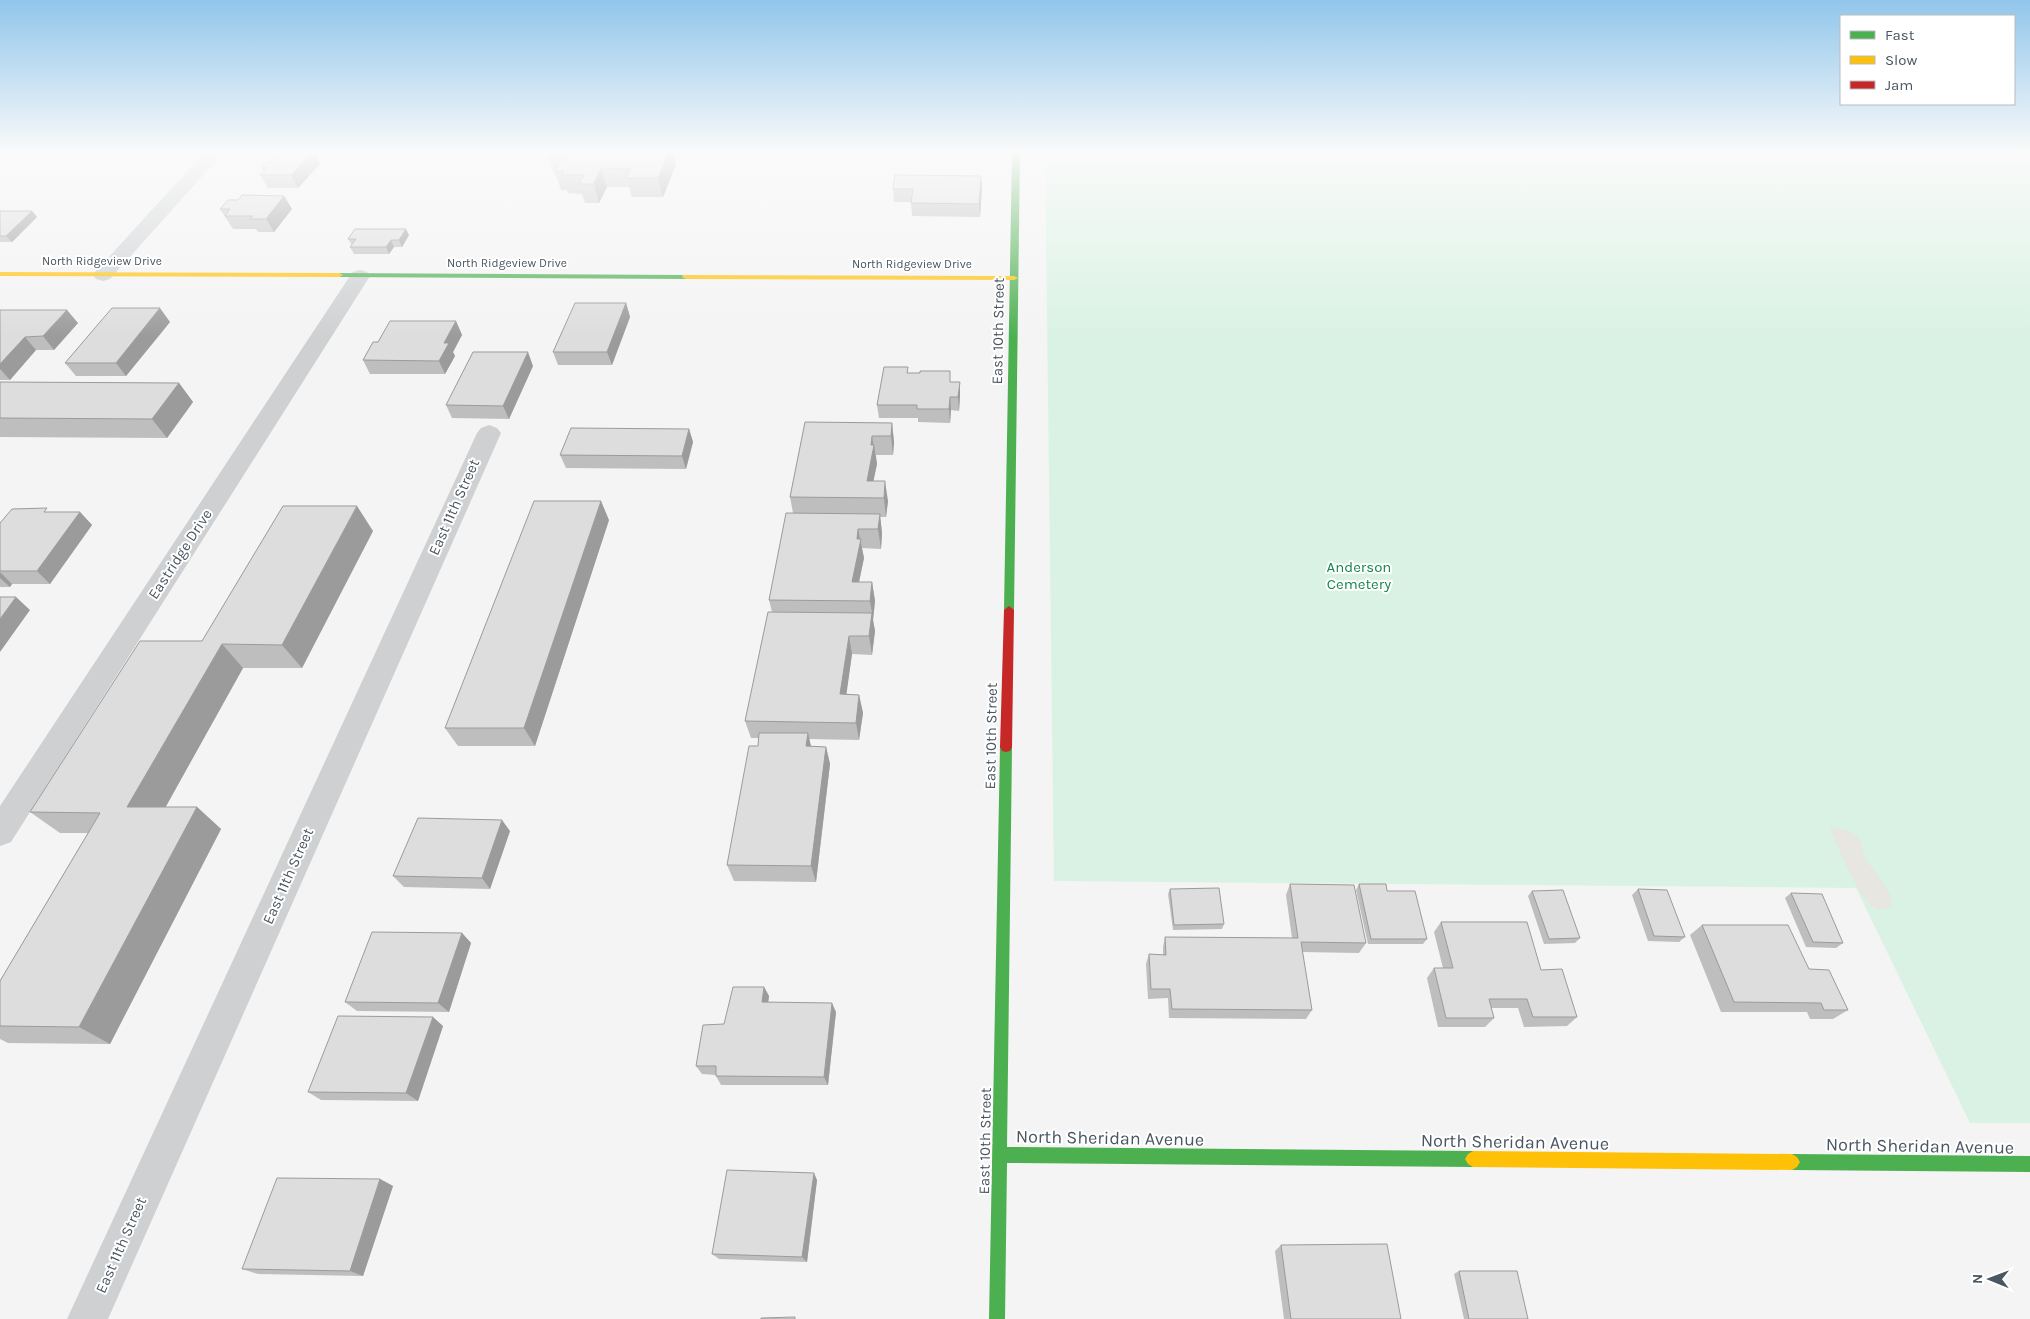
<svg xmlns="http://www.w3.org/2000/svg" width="2030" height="1319" font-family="Karla,sans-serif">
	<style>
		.green { fill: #d9f2e3 }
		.sand { fill: #e7e6e1 }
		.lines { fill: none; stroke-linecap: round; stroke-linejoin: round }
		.street { fill: #ced0d2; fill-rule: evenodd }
		.fast { fill: #4caf50; fill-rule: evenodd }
		.slow { fill: #ffc107; fill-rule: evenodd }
		.jam { fill: #c62828; fill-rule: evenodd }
		.wall { fill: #bebebf }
		.shaded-wall { fill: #9b9b9b }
		.building { fill: #ddddde; stroke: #9b9b9b }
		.labels { text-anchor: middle; stroke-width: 4; stroke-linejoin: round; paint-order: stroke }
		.far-street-label { font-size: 12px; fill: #4a5661; stroke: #fff }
		.street-label { font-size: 15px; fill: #4a5661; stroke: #fff }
		.park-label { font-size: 15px; fill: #17864f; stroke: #fff }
		.near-street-label { font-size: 18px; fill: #4a5661; stroke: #fff }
	</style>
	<rect width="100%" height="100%" fill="#f4f4f4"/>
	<path class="green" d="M1045,153H2030V1123H1970L1856,888L1054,881Z"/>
	<path class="sand" d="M1832,827C1840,829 1850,830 1857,836C1863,843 1862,850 1865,857C1872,872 1895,890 1891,907C1885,909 1881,911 1875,908C1860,901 1838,846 1830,829Z"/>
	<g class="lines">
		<path class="street" d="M204,153H223L110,279L103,281L96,279L93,275L96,271Z
			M360,270L367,272L370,276L11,842L0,846V806L350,276L353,272Z
			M489,425L497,428L501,433L108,1319H67L477,433L481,428Z"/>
		<path class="fast" d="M1012,153H1020L1014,610L1009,614L1004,610Z
			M336,273L686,275L690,277L686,279L339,277L335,275Z
			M1006,742L1010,743L1012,747L1007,1147L1473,1151L1478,1154L1481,1159L1478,1164L1473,1167L1007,1163L1005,1319H989L1000,747L1002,743Z
			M1792,1154L2030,1156V1172L1792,1170L1787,1167L1784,1162L1787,1157Z"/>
		<path class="slow" d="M0,272L339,273L343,275L339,277L0,276Z
			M683,275L1014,276L1018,278L1014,280L686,279L682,277Z
			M1473,1151L1792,1154L1797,1157L1800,1162L1797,1167L1792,1170L1473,1167L1468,1164L1465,1159L1468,1154Z"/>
		<path class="jam" d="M1009,606L1014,610L1012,747L1010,751L1006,752L1002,751L1000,747L1004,610Z"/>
	</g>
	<path class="wall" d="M277,153H315L320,164L298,188H268L260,175L264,171L261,167L269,163Z
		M550,153H674L676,164L663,197H632L629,187H607L599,203H585L582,194L568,193L567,190H561L556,175H555L548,157Z
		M981,176L982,189L980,217L912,216L911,202H894L893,189Z
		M284,196L292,209L274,232H258L256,229H233L220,209L238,200Z
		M0,211H32L37,217L12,242H0Z
		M409,235L402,247H394L389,254H354L350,247L352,245L348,239Z
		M626,303L630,317L612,365H558L553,352Z
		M0,310L78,323L54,350H36L10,380H0Z
		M456,321L462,335L453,352L455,356L445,374H370L363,360L378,342Z
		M170,322L126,376H76L65,363Z
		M533,366L509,419L452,418L446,405Z
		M909,373L951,382L960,395L959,411L951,410L950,423L918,422V418H879L877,405Z
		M0,382L179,383L193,402L167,438L0,437Z
		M805,422L892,423L894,442L893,455H876L877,464L873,481L888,501L886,517H880L882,533L881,549L862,548L864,558L859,582H872L875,601L873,620L875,631L872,655L852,654L846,694L859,695L863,713L859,740L809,739L811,746L826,747L830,764L816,882L734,881L727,865L758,746L759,738H751L745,721L772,612L769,600L793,513L790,497Z
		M689,429L693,442L686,469L566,468L560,455Z
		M50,512H80L92,525L50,584H12L10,587H0V523Z
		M609,520L535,746H458L445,728Z
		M373,531L302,668H243L165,807H197L221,829L110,1044L8,1043L0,1039V981L88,833H60L30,812L202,641Z
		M510,831L490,889L404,887L393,876Z
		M1290,884L1366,943L1359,953L1302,952L1312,1010L1306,1019L1169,1018L1168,998L1148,999L1146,964L1149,954L1163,955V947L1165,937L1292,938L1286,895Z
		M1359,884L1387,891L1427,939L1423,944H1368L1356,890Z
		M1170,889L1224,924L1222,929L1173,930L1168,894Z
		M1638,889L1685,937L1679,942L1648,941L1632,895Z
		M1532,891L1580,938L1575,943L1544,944L1528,896Z
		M1791,893L1843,943L1836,948L1806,947L1785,898Z
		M1441,922L1541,970L1577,1017L1567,1026L1524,1027L1518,1008H1491L1494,1018L1485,1027H1438L1427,978L1434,968H1443L1434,932Z
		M1702,925L1809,969L1848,1010L1833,1019H1810L1807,1012H1721L1690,935Z
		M462,933L471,943L449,1012L357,1011L345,1002Z
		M764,987L769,996L768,1002L836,1012L828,1085H721L716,1076V1075L702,1074L696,1066L724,1024Z
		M443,1026L418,1101L321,1100L308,1092Z
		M380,1179L393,1186L363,1276L258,1274L242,1269Z
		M817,1180L807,1262L719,1259L712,1254Z
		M1281,1245L1401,1319H1284L1275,1251Z
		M1459,1271L1528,1319H1464L1454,1274Z"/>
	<path class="shaded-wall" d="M312,153H315L320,164L298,188L291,175Z
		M669,153H674L676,164L663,197L658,178Z
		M601,168L607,187L599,203L594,184Z
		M981,176L982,189L980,217L979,204Z
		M284,196L292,209L274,232L266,219Z
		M32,211L37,217L12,242L6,236Z
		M406,229L409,235L402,247L399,240Z
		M391,240L394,247L389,254L386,247Z
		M626,303L630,317L612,365L607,352Z
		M160,308L170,322L126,376L116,363Z
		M67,310L78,323L54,350L43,336Z
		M456,321L462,335L453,352L455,356L445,374L439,361L444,343Z
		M25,337L36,350L10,380L0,369V364Z
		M528,352L533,366L509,419L503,406Z
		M960,382V395L959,411L958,397Z
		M179,383L193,402L167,438L152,419Z
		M950,397L951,410L950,423L949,409Z
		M892,423L894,442L893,455L891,436Z
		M689,429L693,442L686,469L682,456Z
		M872,436L874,448V445L877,464L870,498L867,481Z
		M885,481L888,501L886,517L884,498Z
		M601,501L609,520L535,746L524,728Z
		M357,506L373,531L302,668L282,645Z
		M80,512L92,525L50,584L37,571Z
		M880,514L882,533L881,549L878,529Z
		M858,529L864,558L855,601L852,582Z
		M0,572L12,584L10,587L0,578Z
		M872,582L875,601L873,620L875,631L872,655L869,636L872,613L870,601Z
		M16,597L30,610L0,652V619Z
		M849,636L852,654L844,712L840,694Z
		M222,644L243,668L154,828L127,807Z
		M859,695L863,713L859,740L856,723Z
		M808,733L812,751L806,746Z
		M826,747L830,764L816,882L811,866Z
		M197,807L221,829L110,1044L79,1027Z
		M502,820L510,831L490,889L482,878Z
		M462,933L471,943L449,1012L438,1003Z
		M764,987L769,996L767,1012L762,1002Z
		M832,1003L836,1012L828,1085L824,1077Z
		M433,1017L443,1026L418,1101L406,1093Z
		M814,1173L817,1180L807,1262L802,1257Z
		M380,1179L393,1186L363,1276L350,1271Z"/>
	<path class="building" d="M277,153H312L291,175H260L267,167H261L265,163H269Z
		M550,153H669L658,178H626L631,169L601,168L594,184H579L584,175H562L564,171H555L562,157H548Z
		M895,175L981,176L979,204L911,203L913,189H893Z
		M242,195L284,196L266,219H250L253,216H225L230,209H220L228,200H238Z
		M0,211H32L6,236H0Z
		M355,229H406L399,240H391L386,247H350L356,239H348Z
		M575,303H626L607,352H553Z
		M112,308H160L116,363H65Z
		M0,310H67L43,336L25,337L0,364Z
		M390,321H456L444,343H449L439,361L363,360L373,342H378Z
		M473,352H528L503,406L446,405Z
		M884,367H908L907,373H920V371H950V382H960L958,397H950L949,409H917V405H877Z
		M0,382L179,383L152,419L0,418Z
		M805,422L892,423L891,436H872L871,445H874L867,481H885L884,498L790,497Z
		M571,428L689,429L682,456L560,455Z
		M534,501H601L524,728H445Z
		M283,506H357L282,645L222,644L127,807H197L79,1027L0,1026V981L100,813L30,812L140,641H202Z
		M47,508L44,512H80L37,571H0V523L12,509Z
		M786,513L880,514L878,529H858L857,539H861L852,582H872L870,601L769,600Z
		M0,597H16L0,619Z
		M768,612L872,613L869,636H849L840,694L859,695L856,723L745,721Z
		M759,733H808L806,746L826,747L811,866L727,865L749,746H758Z
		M418,818L502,820L482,878L393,876Z
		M1290,884L1354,885L1366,943L1301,942L1312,1010L1172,1009L1170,989H1151L1149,954L1166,955L1165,937L1298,938Z
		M1359,884H1386L1387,891H1415L1427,939H1371Z
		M1219,888L1224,924L1174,925L1170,889Z
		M1638,889L1667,890L1685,937L1654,936Z
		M1563,890L1580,938L1549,939L1532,891Z
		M1791,893L1822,894L1843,943L1813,942Z
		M1441,922H1527L1541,970L1562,969L1577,1017H1533L1527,999H1489L1494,1018H1446L1434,968H1453Z
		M1702,925H1788L1809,969L1829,970L1848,1010H1824L1821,1003L1734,1002Z
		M372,932L462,933L438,1003L345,1002Z
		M733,987H764L762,1002L832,1003L824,1077L716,1076V1066H696L703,1025L724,1024Z
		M338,1016L433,1017L406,1093L308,1092Z
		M727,1170L814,1173L802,1257L712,1254Z
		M277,1178L380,1179L350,1271L242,1269Z
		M1387,1244L1401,1319H1291L1281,1245Z
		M1459,1271H1517L1528,1319H1469Z
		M795,1317V1319H761V1318Z"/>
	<linearGradient id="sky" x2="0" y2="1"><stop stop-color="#91c6eb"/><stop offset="0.45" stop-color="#fafafa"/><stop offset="1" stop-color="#fafafa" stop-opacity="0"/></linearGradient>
	<rect width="2030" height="338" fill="url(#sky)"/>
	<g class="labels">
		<g class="far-street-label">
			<text x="102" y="265">North Ridgeview Drive</text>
			<text x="507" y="267">North Ridgeview Drive</text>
			<text x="912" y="268">North Ridgeview Drive</text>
		</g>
		<g class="street-label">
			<text transform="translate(998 331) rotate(-89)" y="5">East 10th Street</text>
			<text transform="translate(454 507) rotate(-66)" y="5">East 11th Street</text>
			<text transform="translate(180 554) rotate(-57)" y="5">Eastridge Drive</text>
			<text transform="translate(991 736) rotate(-89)" y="5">East 10th Street</text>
			<text transform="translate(288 876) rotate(-66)" y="5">East 11th Street</text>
			<text transform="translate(985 1141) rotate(-89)" y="5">East 10th Street</text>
			<text transform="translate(121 1245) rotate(-66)" y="5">East 11th Street</text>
		</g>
		<g class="park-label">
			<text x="1359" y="572">Anderson<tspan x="1359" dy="17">Cemetery</tspan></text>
		</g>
		<g class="near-street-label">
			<text transform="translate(1110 1138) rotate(1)" y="6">North Sheridan Avenue</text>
			<text transform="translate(1515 1142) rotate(1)" y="6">North Sheridan Avenue</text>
			<text transform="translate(1920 1146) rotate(1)" y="6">North Sheridan Avenue</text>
		</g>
	</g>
	<rect x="1840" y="15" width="175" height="90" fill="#ffffff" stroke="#b7bbc0"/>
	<rect x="1850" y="31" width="25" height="8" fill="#4caf50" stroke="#b7bbc0"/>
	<text x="1885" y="40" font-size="15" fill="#4a5661">Fast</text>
	<rect x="1850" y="56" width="25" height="8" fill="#ffc107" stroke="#b7bbc0"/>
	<text x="1885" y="65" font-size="15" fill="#4a5661">Slow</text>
	<rect x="1850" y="81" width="25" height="8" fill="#c62828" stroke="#b7bbc0"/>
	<text x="1885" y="90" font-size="15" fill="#4a5661">Jam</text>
	<g transform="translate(1990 1279) rotate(271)" stroke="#ffffff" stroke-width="4" paint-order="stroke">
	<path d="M0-4L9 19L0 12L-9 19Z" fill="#4a5661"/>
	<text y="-8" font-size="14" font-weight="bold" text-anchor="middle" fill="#4a5661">N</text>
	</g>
</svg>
